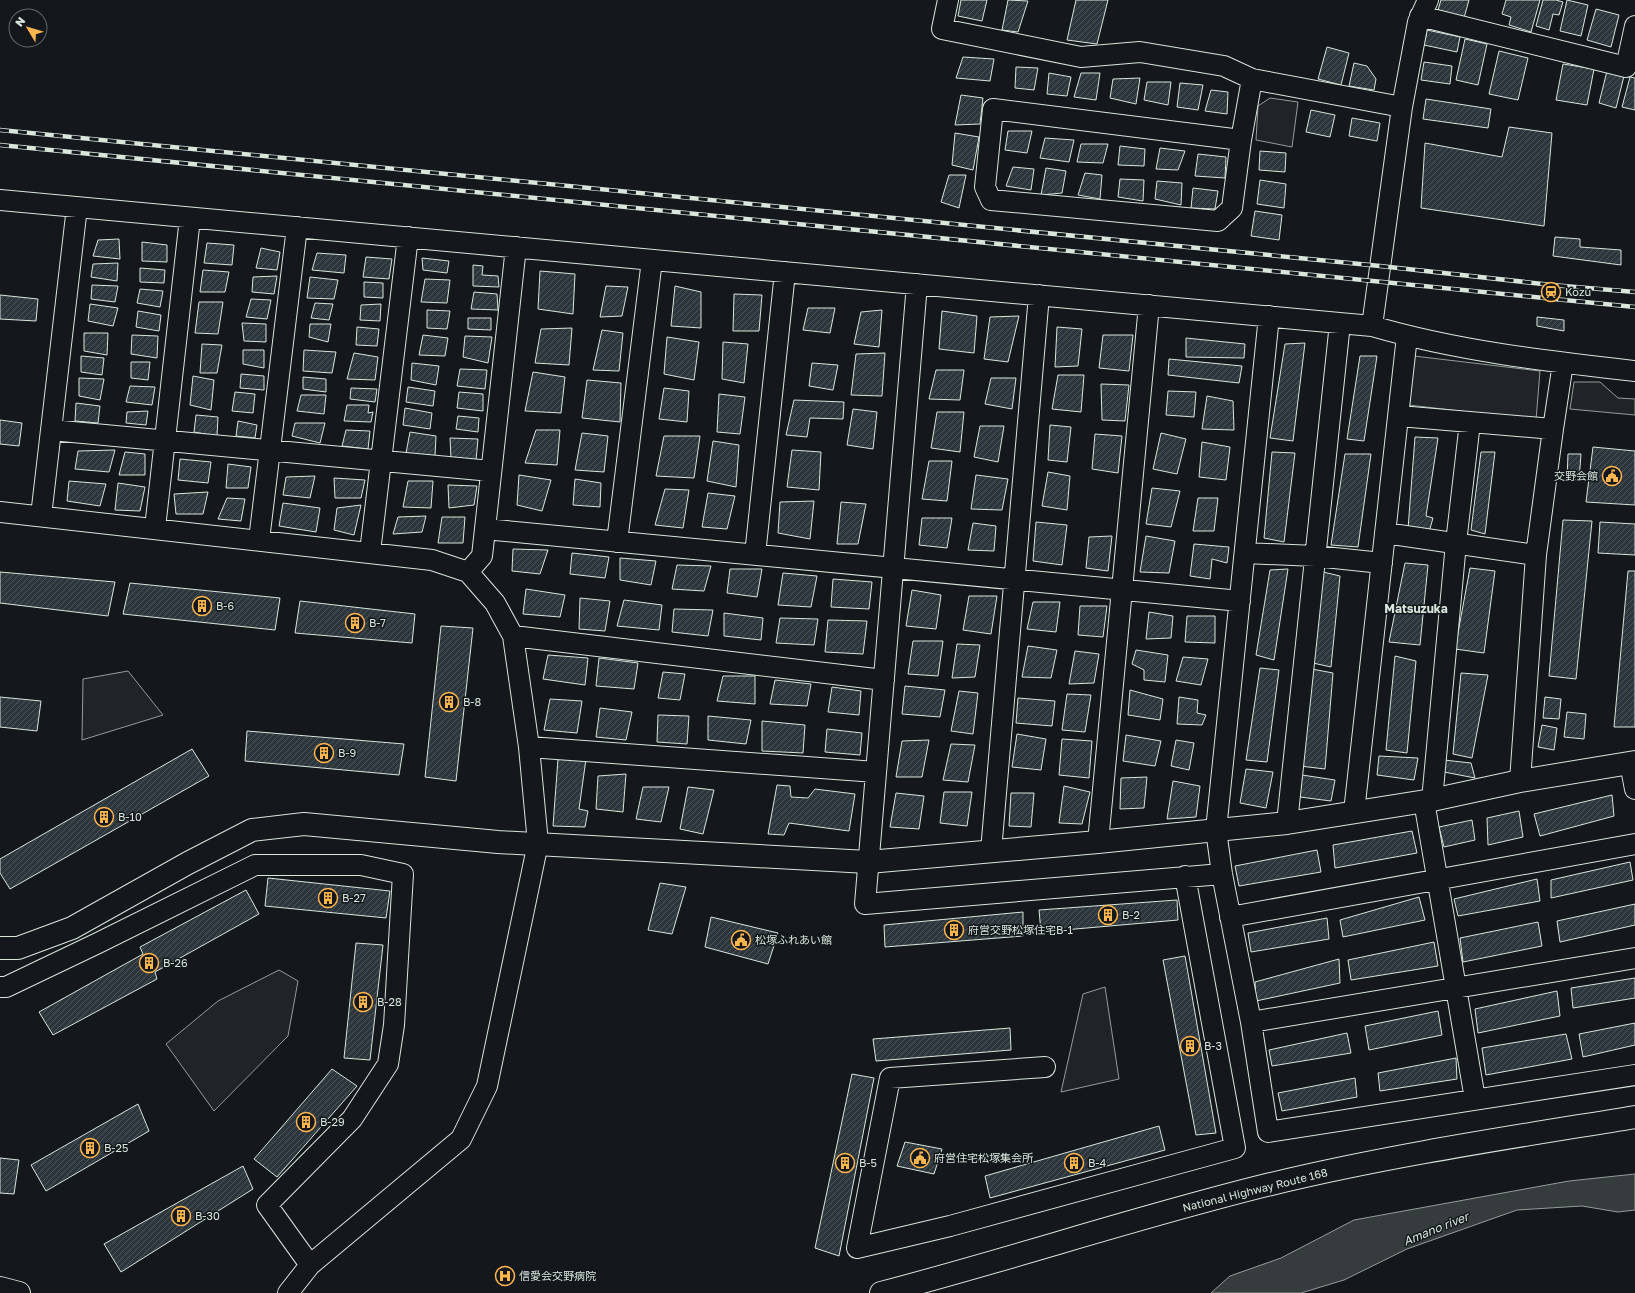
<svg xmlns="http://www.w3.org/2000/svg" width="1635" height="1293" font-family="'Golos Text','Noto Sans JP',sans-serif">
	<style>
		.park { fill: #202428; stroke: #939e99 }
		.water { fill: #363b3e; stroke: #939e99 }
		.building { fill: url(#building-hatch); stroke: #d8e6dc }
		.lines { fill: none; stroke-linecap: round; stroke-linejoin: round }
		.minor-casing { stroke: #d8e6dc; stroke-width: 22 }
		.tertiary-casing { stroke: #d8e6dc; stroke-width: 24 }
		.trunk-casing { stroke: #d8e6dc; stroke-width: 24 }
		.minor { stroke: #14181c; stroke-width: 20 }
		.tertiary { stroke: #14181c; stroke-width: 22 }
		.trunk { stroke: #14181c; stroke-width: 22 }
		.rail-casing { stroke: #d8e6dc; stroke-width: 4.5 }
		.rail { stroke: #14181c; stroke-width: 3; stroke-dasharray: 9; stroke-linecap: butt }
		.labels { text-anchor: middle; stroke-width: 3; stroke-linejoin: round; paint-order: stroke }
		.poi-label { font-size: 11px; fill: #d8e6dc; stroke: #14181c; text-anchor: start }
		.street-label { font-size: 11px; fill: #d8e6dc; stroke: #14181c }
		.neighbourhood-label { font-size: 12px; font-weight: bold; fill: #d8e6dc; stroke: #14181c }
		.water-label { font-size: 12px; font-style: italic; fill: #d8e6dc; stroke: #14181c }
	</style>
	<defs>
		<pattern id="building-hatch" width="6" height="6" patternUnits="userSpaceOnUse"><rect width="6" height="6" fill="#2c363c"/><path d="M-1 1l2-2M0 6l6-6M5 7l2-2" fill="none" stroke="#4a5358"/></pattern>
	</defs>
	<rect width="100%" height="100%" fill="#14181c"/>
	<path class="park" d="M1270,98L1298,102L1292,147L1256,140L1258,106Z
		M1414,356L1540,371L1536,420L1409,405Z
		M1574,382H1600L1618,398L1635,399V415L1570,409Z
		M128,671L163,715L82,740L83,679Z
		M279,970L298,981L288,1036L214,1111L166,1044L218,1001Z
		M1105,987L1119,1079L1061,1092L1083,994Z"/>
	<path class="water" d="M1635,1174V1210L1618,1212L1582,1206L1517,1210L1407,1249L1344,1280L1301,1293H1211L1230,1276L1281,1258L1354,1220L1569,1181Z"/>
	<path class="building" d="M961,0H987L982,21L958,16Z
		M1008,0L1028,1L1018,32L1002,30Z
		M1076,0H1108L1097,44L1067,40Z
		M1441,0H1469L1464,18L1438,10Z
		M1506,0H1540L1531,32L1509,25L1511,17L1502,14Z
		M1543,0H1556L1563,2L1559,15L1553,14L1549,30L1536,26Z
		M1567,0L1588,5L1581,36L1560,31Z
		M1596,9L1619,15L1611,47L1587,40Z
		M1427,30L1460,37L1457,52L1424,45Z
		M1465,39L1487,44L1478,85L1456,80Z
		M1327,47L1349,53L1341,85L1318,79Z
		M1499,51L1528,58L1518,100L1489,94Z
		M963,57L994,59L990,81L956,78Z
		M1424,62L1452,66L1450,84L1421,80Z
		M1354,63L1367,66L1376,79L1374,90L1349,86Z
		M1563,64L1594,69L1587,105L1556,100Z
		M1016,67L1038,68L1034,90L1015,88Z
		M1607,71L1624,76L1616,108L1599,103Z
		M1049,73L1071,77L1067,96L1047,94Z
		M1081,73H1100L1096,100L1074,97Z
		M1630,77L1635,78V110L1622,107Z
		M1140,78L1136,104L1110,98L1113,79Z
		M1147,82H1171L1168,105L1144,100Z
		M1180,83L1203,85L1198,110L1177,107Z
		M1211,90L1228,92L1227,114L1205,111Z
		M961,95L983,98L980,124L955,125Z
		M1426,99L1491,109L1488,128L1423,119Z
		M1311,110L1335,115L1330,137L1306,132Z
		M1352,118L1380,123L1377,141L1349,136Z
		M1509,127L1552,133L1544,226L1421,208L1425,143L1502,157Z
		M1008,131H1032L1027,153L1005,150Z
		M955,133L979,137L973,170L952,165Z
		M1045,138L1074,140L1069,162L1040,158Z
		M1081,144H1108L1103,163L1077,162Z
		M1120,146L1145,149L1144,166L1118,165Z
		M1160,148L1185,151L1178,170L1156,169Z
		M1260,151L1286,153L1285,172L1259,170Z
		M1198,154L1226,157L1225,178L1195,176Z
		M1013,167L1034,169L1031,190L1006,186Z
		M1046,168L1066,171L1062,193L1041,195Z
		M1085,173L1102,175L1100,199L1078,195Z
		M949,175H966L959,208L941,202Z
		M1120,179L1144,180L1143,201L1118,197Z
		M1260,180L1286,184L1284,208L1257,204Z
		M1157,181L1182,183L1181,205L1155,199Z
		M1193,188L1218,191L1215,209L1191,208Z
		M1255,211L1282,215L1279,240L1251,236Z
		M1555,237L1580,239V247L1621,250V265L1553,256Z
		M119,239L120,259L93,256L98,240Z
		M142,242L167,245V262L142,261Z
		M207,243L234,245L232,265L204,263Z
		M261,248L280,252L277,270L256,268Z
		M317,253L346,255L344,273L312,270Z
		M366,257L392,259L389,279L363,277Z
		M422,258L449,261L447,273L423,270Z
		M118,263L117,281L91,277L93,264Z
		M473,265L483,266L482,275L498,276L499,287L473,286Z
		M140,268L165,270L164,283L140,282Z
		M203,270L229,272L225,292H200Z
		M540,271L575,274L573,314L538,309Z
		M277,276L274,294L252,292L253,277Z
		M310,277L338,280L334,299L307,298Z
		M425,279L450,280L447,303L421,302Z
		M364,282L383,283V298L364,297Z
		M92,285L118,286L115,302L91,299Z
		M606,286L628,287L622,316L600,317Z
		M675,286L701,292V328L671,326Z
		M140,289L163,291L160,307L137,303Z
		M474,292L497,294L498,310L471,309Z
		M734,294L762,295L759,331H733Z
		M0,295L38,299L36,321L0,319Z
		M251,299L271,300L267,319L246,317Z
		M199,302H223L218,334L195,333Z
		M315,303L333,304L329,320L311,318Z
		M90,304L118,308L113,326L88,321Z
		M381,304L380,321L360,320L361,305Z
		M808,308H835L830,333L803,330Z
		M427,310L450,311L447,329L427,328Z
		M882,310L879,347L854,344L861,312Z
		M138,311L161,315L159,331L136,327Z
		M942,311L977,316L974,353L939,349Z
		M1019,316L1008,362L984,359L990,317Z
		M1537,317L1564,320V331L1537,326Z
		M468,318H491V330L468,329Z
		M242,323L266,324V342L244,341Z
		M310,324H331L328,342L309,337Z
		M357,327L379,329L377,346L356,345Z
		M1057,327L1082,329L1078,366L1055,367Z
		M572,328L569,365L535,363L541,329Z
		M602,330L623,333L619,371L593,370Z
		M84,333H108L107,355L84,351Z
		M132,335L158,336L157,358L131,354Z
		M423,335L448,338L445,356L419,355Z
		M1103,335H1133L1129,371L1099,368Z
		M465,336L492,337L488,363L463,357Z
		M667,337L699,342L694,380L664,374Z
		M1186,338L1245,344L1244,358L1186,357Z
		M723,342L748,344L744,383L722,379Z
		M1305,343L1293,441L1270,438L1285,344Z
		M202,344L222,345L217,373H200Z
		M243,350H264V368L243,364Z
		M304,350L336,352L332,373L303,371Z
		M354,353L378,357L375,380L347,379Z
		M885,353L882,396L851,395L856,354Z
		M81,356L104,358L102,375L81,372Z
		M1360,356H1377L1364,441L1347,439Z
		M1169,359L1242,366L1239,383L1168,375Z
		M131,362H150L148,380L131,378Z
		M412,363L439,366L436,385L411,380Z
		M812,363L838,365L833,390L809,386Z
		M460,369L487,370L485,389L457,386Z
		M936,370H964L960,400L929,399Z
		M533,372L565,377L561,413L525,411Z
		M241,374L264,376V390L240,388Z
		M1058,375H1084L1081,412L1052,409Z
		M193,376L214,380L211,410L190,405Z
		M303,377L326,379V392L303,389Z
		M79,378L104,379L100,400L79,396Z
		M991,378H1016L1012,409L985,404Z
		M587,380L621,383L620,422L582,418Z
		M1101,384L1129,385L1125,421L1102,420Z
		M130,386L155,387L152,405L126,402Z
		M408,387L435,391L433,406L406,402Z
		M351,388L377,389L375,402L350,399Z
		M664,388L689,391L687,422L659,419Z
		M1168,391L1196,392L1194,417L1166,415Z
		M235,392L255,394L253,413L232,411Z
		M459,392L483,394V411L457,408Z
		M719,394L745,397L740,434L717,432Z
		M301,395H326L324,414L297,411Z
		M1207,396L1233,401L1234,430L1202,429Z
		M794,400L844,402L843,419L810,418L807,437L786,435Z
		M76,403L100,406L98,423L75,421Z
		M347,405H369L368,413L373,412L371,422L344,421Z
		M405,408L432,413L430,429L403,425Z
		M853,409L877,412L873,449L847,445Z
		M148,411L146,425L126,423L127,412Z
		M937,412H964L960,452L931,448Z
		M196,415L218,417L217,436L194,432Z
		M458,416L479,418L478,432L456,429Z
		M0,420L22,423L19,446L0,444Z
		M238,421L257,425L255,438L236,436Z
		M295,423H325L320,443L292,436Z
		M1050,425L1071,427L1067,462L1048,460Z
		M980,426H1004L998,462L974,457Z
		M346,430L370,431L368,449L342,446Z
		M536,430H560L557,465L525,463Z
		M410,432L436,436L435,456L406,453Z
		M582,433L608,436L604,472L575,470Z
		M1161,433L1186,439L1177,474L1153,469Z
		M1095,434L1122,436L1118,473L1092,469Z
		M664,436H700L694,478L656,476Z
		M1415,437L1438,438L1426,516L1433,518L1429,532L1408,529Z
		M450,438L478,439L476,460L451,458Z
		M713,441L739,445L736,487L707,481Z
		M1202,442L1230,447L1226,480L1199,477Z
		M1593,447L1635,451V505L1586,502Z
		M115,450L109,472L75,469L78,451Z
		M792,450L821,452L819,490L787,487Z
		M125,452L145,454V475H119Z
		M1272,452L1295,453L1284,542L1264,538Z
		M1481,452H1495L1485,534L1471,530Z
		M1345,454H1371L1358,547L1331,545Z
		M1568,454H1581L1579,480L1567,479Z
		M180,459L211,462L208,483L178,480Z
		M929,461H952L947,501L922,499Z
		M228,464L251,467L248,488H226Z
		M1048,472L1070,476L1067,510L1042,506Z
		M519,475L551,480L542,511L517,505Z
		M976,475L1008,479L1002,510L971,509Z
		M315,476L310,498L283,495L286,477Z
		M334,478L365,480L361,498H335Z
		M575,479L601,483L600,507L573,505Z
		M69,481L106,484L100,506L67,501Z
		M408,481H433L431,508L403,507Z
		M118,483L145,487L140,511L115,510Z
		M448,485L477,486L474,505L449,508Z
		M1152,488L1180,491L1171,527L1146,524Z
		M665,489L689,490L683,528L655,525Z
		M208,492L203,514H176L174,494Z
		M708,493L735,496L727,529L702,527Z
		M227,498L245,499L241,521L218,519Z
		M1198,498H1218L1214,531H1193Z
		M814,501L810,539L778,533L780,502Z
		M841,502L866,504L858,544H837Z
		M283,503L320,508L316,532L279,526Z
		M361,505L354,535L334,530L337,508Z
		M426,516L422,532L393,534L398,517Z
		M442,517H465L463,543H438Z
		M922,518H952L947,548L919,545Z
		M1563,520L1592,521L1576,679L1549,676Z
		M1036,522L1067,525L1062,565L1033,561Z
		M1600,522L1635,524V555L1598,553Z
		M973,523L996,526L994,551L968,550Z
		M1112,536L1108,571L1086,568L1089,537Z
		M1146,536L1175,541L1169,573L1140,572Z
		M1194,544L1229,547L1227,563L1212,559L1210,579L1190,576Z
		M513,549L548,550L540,574L512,571Z
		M572,553L609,557L605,578L570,574Z
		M620,558L656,561L651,585L620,580Z
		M1405,563L1428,565L1420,645L1389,642Z
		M677,565L711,566L704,591L672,589Z
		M1470,568L1495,571L1484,653L1455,649Z
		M730,569H762L757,597L727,593Z
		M1288,569L1274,660L1256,655L1270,570Z
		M1628,571H1635V727H1614Z
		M0,572L115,582L108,616L0,603Z
		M1323,572L1340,576L1331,667L1313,663Z
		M783,573L817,576L811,607L778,605Z
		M833,579L872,582L869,609L831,607Z
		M130,583L280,598L275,630L123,614Z
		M526,589L565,595L560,617L523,614Z
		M912,590L941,595L936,629L906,626Z
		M969,596H997L991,634L963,630Z
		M580,598L610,601L605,631L579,629Z
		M624,600L662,605L659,630L617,626Z
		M300,601L415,614L412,643L295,633Z
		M1033,602H1060L1056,632L1027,629Z
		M1080,606H1107L1103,637L1078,635Z
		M674,609L713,610L708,636L672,632Z
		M1149,612L1173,616L1171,638L1146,639Z
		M724,613L763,618L761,640L724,636Z
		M1187,616H1215V643L1185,642Z
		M780,618L818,619L814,645L776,643Z
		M828,620L867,621L863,654L825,652Z
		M441,626L473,628L456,781L425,777Z
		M913,641H943L938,676L908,674Z
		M957,644L980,645L975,677L952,678Z
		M1028,646L1057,650L1051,678L1022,677Z
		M1136,650L1168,655L1165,682L1144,680V670L1132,664Z
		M1075,651L1099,654L1094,683L1069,684Z
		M548,655L588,658L585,685L543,679Z
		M1395,656L1416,661L1407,753L1386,750Z
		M1183,657L1208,659L1201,685L1176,681Z
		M599,658L638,663L634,689L596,686Z
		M1260,668L1279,670L1267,762L1246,760Z
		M1312,669L1333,673L1325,769L1300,766Z
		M663,672L685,674L680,700L658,698Z
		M1461,673L1488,675L1472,758L1453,754Z
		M723,676H755V704L717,701Z
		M775,680L811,684L807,706L770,704Z
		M905,686L945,690L940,717L902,714Z
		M832,687L861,691L859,715L828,712Z
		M1130,690L1163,699L1160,720L1128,715Z
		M959,691L978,693L973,734L951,731Z
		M1067,694L1091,695L1085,732L1062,730Z
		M0,697L41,701L37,731L0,727Z
		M1179,697L1198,700L1197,713L1206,715L1202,725L1177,724Z
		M1545,697L1561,699L1559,719L1543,718Z
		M1018,698L1055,701L1052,726L1016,723Z
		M550,699L582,701L577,733L544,730Z
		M600,708L632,712L626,740L596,737Z
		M1567,712L1586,714L1584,739L1564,737Z
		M658,715L689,716L687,744L657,742Z
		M708,716L751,720L746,744L708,740Z
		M762,721L805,725L803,753L762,751Z
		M1542,725L1557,728L1554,750L1538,747Z
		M827,729L862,733L860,755L825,752Z
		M247,731L404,744L399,775L245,761Z
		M1017,734L1046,739L1041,770L1012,767Z
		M1126,735L1161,741L1155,766L1123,761Z
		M1062,739L1092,741L1089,778L1059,775Z
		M929,740L922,777H896L902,741Z
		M1176,740L1194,743L1189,770L1171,766Z
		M951,744L975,745L968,782L943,780Z
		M192,749L209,776L10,889L0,873V859Z
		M1379,756L1418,758L1414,780L1377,775Z
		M558,759H586L579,809L588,811L585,827L553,826Z
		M1444,760L1471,763L1475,778L1444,772Z
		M1246,769L1273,772L1266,808L1240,803Z
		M626,774L623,812L596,809L598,776Z
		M1302,775L1335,780L1331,801L1300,797Z
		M1147,777L1144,808L1120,809L1121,778Z
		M1173,781L1200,786L1196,817L1167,819Z
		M777,785L790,786L791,797L808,798L815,789L855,794L849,831L789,823L784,835L768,834Z
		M1064,786L1090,792L1082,824L1059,823Z
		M643,787H669L661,822L636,819Z
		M688,787L714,790L703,834L680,829Z
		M944,792H972L967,826L940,823Z
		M896,793L924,796L919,829L890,827Z
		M1011,793H1034L1031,827L1009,826Z
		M1612,795L1614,816L1540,836L1534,814Z
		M1519,811L1523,837L1488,845L1487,818Z
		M1472,820L1475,840L1444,847L1439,827Z
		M1412,831L1417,853L1335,868L1333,845Z
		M1317,850L1321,872L1239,886L1235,866Z
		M1630,862L1633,880L1551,898V880Z
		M268,878L390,891L386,918L265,906Z
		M1537,879L1540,901L1458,916L1454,899Z
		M660,883L686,887L672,934L648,930Z
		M246,890L259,914L155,972L157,979L53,1035L39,1012L143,954L140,947Z
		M1419,897L1425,920L1343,937L1340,920Z
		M1177,900L1178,920L1041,932L1039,910Z
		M1635,904V925L1560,942L1557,921Z
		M1023,912V936L885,947L884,925Z
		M711,917L778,933L768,964L705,947Z
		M1327,918L1329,939L1251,952L1248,933Z
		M1538,922L1542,946L1463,962L1460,938Z
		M1434,942L1438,966L1351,980L1348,960Z
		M356,943L383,945L370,1060L344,1058Z
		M1185,956L1216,1133L1196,1135L1163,960Z
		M1339,959L1340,983L1256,1001L1255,982Z
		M1635,978V998L1573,1008L1571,988Z
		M1557,991L1560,1016L1478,1033L1475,1009Z
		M1438,1011L1442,1035L1369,1050L1365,1026Z
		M1635,1023V1045L1583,1057L1579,1034Z
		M1010,1028L1011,1050L876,1061L873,1039Z
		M1347,1033L1351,1053L1272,1066L1269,1050Z
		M1566,1034L1572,1059L1486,1075L1482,1048Z
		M1456,1058L1457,1079L1380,1091L1378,1073Z
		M332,1069L357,1086L277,1177L254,1159Z
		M852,1074L874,1078L839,1256L815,1248Z
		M1355,1078L1357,1097L1282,1111L1278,1093Z
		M138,1104L149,1131L46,1191L31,1165Z
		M1159,1126L1165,1150L990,1198L985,1176Z
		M905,1142L942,1149L934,1174L897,1166Z
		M0,1158L19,1160L14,1194L0,1193Z
		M243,1166L253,1189L121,1272L104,1244Z"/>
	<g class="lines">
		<defs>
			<path id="minor" d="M948,0L942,29L1081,57L1140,52L1224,66L1252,79
				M1420,16L1626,67L1635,26
				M1241,140L1232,208L1218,221L991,200L985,187L993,109L1241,140L1252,79L1402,107
				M0,200L1372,326C1457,351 1547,361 1635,371
				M917,284L865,904L1222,874
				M1269,316L1216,830L1222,874L1251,1022L1268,1132L1635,1075
				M1372,326L1402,107L1418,22L1428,0
				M1399,416L1553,429
				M51,430L491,471
				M0,512L432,560L468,572L495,603L513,636L529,747L538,843L487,1086L461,1139L310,1265L288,1293
				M41,516L77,207
				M155,528L190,218
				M485,529L1240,601
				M1385,533L1536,555
				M259,540L297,227
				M617,542L652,260
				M370,552L408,237
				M1245,553L1315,556L1382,563
				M755,555L785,272
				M468,572L482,556L516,247
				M513,636L884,680
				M529,747L876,772
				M1630,763L1635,789
				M1520,781L1536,555L1553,429L1563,363
				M1432,800L1456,543L1470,422
				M1424,801L1475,1099
				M1354,812L1407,336
				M1287,823L1340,323
				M1098,842L1149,305
				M991,851L1039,295
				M1230,917L1635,844
				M0,987H6L98,943L255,865H361L403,874L394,1025L388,1064L352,1119L267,1205L310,1265
				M1251,1022L1635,958
				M1045,1067L890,1078L857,1248L950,1226L1235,1148L1185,876"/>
			<path id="tertiary" d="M0,948H18L72,928L188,863L252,830L304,824L498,842L868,862L1098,842L1287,823L1432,800L1520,781L1635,762"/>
			<path id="trunk" d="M0,1288L19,1293
				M881,1293C1012,1259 1140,1216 1271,1184C1391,1155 1513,1137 1635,1117"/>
		</defs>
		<use href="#minor" class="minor-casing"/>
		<use href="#tertiary" class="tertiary-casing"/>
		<use href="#trunk" class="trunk-casing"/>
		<use href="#minor" class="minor"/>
		<use href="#tertiary" class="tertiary"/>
		<use href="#trunk" class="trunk"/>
		<defs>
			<path id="rail" d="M0,130L1380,266L1552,285L1635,292
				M0,145L1635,307"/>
		</defs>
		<use href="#rail" class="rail-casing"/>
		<use href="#rail" class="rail"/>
	</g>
	<defs>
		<symbol id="station-ring" viewBox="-11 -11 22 22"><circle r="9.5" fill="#14181c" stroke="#ffb74d" stroke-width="1.5"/><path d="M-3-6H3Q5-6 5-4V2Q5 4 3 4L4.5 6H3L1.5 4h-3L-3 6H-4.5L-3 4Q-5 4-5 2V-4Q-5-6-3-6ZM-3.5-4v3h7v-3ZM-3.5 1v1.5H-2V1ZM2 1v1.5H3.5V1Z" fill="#ffb74d"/></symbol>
		<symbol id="civic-ring" viewBox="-11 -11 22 22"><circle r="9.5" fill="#14181c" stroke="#ffb74d" stroke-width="1.5"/><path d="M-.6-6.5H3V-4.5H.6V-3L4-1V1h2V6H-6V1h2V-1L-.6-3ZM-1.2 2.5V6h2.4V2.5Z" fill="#ffb74d"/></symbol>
		<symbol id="building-ring" viewBox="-11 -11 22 22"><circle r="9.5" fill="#14181c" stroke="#ffb74d" stroke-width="1.5"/><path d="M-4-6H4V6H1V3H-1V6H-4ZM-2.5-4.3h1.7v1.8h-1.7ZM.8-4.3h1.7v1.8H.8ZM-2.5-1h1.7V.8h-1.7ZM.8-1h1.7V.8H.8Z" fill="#ffb74d"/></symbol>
		<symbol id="hospital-ring" viewBox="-11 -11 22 22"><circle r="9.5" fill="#14181c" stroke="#ffb74d" stroke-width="1.5"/><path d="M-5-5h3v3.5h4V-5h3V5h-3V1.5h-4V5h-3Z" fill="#ffb74d"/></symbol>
	</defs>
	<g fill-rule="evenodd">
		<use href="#station-ring" x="1540" y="281" width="22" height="22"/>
		<use href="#civic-ring" x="1601" y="465" width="22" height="22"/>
		<use href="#building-ring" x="191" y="595" width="22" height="22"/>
		<use href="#building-ring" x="344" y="612" width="22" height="22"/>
		<use href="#building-ring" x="438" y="691" width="22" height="22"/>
		<use href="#building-ring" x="313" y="742" width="22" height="22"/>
		<use href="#building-ring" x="93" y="806" width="22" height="22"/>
		<use href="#building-ring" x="317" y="887" width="22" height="22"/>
		<use href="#building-ring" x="1097" y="904" width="22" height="22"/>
		<use href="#building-ring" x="943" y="919" width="22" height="22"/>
		<use href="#civic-ring" x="730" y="929" width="22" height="22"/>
		<use href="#building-ring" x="138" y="952" width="22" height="22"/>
		<use href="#building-ring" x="352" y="991" width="22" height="22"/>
		<use href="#building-ring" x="1179" y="1035" width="22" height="22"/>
		<use href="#building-ring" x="295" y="1111" width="22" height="22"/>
		<use href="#building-ring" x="79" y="1137" width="22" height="22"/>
		<use href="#civic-ring" x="909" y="1147" width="22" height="22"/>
		<use href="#building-ring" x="834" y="1152" width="22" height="22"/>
		<use href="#building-ring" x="1063" y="1152" width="22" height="22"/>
		<use href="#building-ring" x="170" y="1205" width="22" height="22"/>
		<use href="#hospital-ring" x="494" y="1265" width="22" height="22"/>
	</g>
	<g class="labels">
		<g class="poi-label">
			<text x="1565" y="296">Kozu</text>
			<text x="1598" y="480" text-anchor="end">交野会館</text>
			<text x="216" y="610">B-6</text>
			<text x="369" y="627">B-7</text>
			<text x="463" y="706">B-8</text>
			<text x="338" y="757">B-9</text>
			<text x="118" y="821">B-10</text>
			<text x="342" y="902">B-27</text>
			<text x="1122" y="919">B-2</text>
			<text x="968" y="934">府営交野松塚住宅B-1</text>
			<text x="755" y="944">松塚ふれあい館</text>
			<text x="163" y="967">B-26</text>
			<text x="377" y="1006">B-28</text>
			<text x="1204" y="1050">B-3</text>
			<text x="320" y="1126">B-29</text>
			<text x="104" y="1152">B-25</text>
			<text x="934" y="1162">府営住宅松塚集会所</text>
			<text x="859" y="1167">B-5</text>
			<text x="1088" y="1167">B-4</text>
			<text x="195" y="1220">B-30</text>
			<text x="519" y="1280">信愛会交野病院</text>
		</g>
		<g class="street-label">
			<text transform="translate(1255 1190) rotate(-14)" y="4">National Highway Route 168</text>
		</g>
		<g class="neighbourhood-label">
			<text x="1416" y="613">Matsuzuka</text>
		</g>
		<g class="water-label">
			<text transform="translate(1436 1229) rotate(-22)" y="4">Amano river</text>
		</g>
	</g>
	<g transform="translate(28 28) rotate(308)"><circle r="19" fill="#14181c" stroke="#626a69"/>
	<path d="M0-3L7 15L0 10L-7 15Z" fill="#ffb74d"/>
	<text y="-6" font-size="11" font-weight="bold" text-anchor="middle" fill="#d8e6dc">N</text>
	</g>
</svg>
